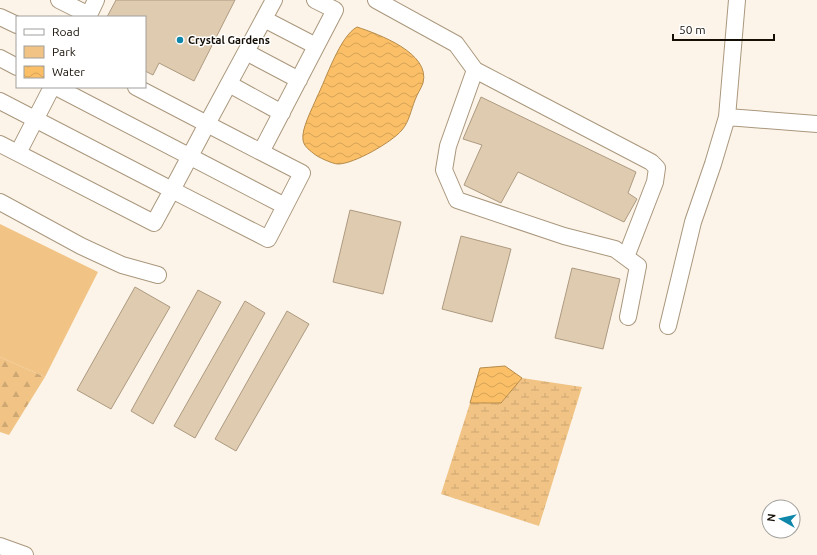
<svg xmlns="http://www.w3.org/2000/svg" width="817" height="555" font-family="Ubuntu,sans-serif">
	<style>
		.green { fill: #f1c486 }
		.forest { fill: url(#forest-firs) }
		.wetland { fill: url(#wetland-marsh) }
		.water { fill: url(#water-waves); stroke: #b68b4a }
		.building { fill: #dfcbb0; stroke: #ad9a80 }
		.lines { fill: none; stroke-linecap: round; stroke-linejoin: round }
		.minor-casing { stroke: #aa977d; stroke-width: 18 }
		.minor { stroke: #fff; stroke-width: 16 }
		.poi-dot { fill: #0e87ab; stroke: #fff; stroke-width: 1.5 }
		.labels { text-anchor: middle; stroke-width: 3; stroke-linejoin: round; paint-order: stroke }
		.poi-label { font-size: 11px; font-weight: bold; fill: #150e05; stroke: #fff; text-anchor: start }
	</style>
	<defs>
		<pattern id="forest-firs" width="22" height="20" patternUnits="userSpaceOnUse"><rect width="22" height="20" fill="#f1c486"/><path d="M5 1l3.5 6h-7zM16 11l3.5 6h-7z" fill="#cea772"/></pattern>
		<pattern id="wetland-marsh" width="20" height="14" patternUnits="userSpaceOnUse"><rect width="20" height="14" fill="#f1c486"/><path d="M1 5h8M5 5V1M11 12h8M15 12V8" fill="none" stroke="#cea772"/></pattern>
		<pattern id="water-waves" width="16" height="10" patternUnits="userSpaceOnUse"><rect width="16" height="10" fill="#fbc067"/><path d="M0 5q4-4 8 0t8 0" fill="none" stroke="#d6a458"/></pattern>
	</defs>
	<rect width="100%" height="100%" fill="#fcf4e9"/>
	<path class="green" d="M0,224L98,272L45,377L0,357Z"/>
	<path class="forest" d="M0,357L45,377L9,435L0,432Z"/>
	<path class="wetland" d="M522,378L582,387L539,526L441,494L470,403H501Z"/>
	<path class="water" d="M357,27C378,34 431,53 423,83C421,89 417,94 415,100C411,110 409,122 402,130C392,142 354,164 338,164C333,164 317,157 313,153C308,149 304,146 303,140C301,129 313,107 317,97C326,79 340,36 357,27Z
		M505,366L522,378L501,403H470L480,368Z"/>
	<path class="building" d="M116,0H235L194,81L159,63L153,75L145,71V17H107Z
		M481,97L636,172L628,193L637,199L624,222L518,172L501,203L464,185L482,145L463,139Z
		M350,210L401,222L383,294L333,282Z
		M461,236L511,249L492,322L442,309Z
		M572,268L620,279L603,349L555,338Z
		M135,287L170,307L111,409L77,390Z
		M198,290L221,302L153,424L131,411Z
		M245,301L265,313L195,438L174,426Z
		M287,311L309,324L236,451L215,439Z"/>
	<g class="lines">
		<defs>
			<path id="minor" d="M59,0L89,15
				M376,0L456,44L475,70L448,146L444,170L457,200L564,236L615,249L638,266L628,317
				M0,17L17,25
				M88,17L96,0
				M264,19L316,46
				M246,52L299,80
				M0,58L17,67
				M475,70L651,162L657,168L655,182L626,257
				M229,84L282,113
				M56,87L285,206
				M136,87L207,124L274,0
				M0,101L172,190L207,124L261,152
				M727,117L737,0
				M0,144L154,223L172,190L268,239L302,173L261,152L335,10L315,0
				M18,153L52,87
				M0,202L81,246L122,265L158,275
				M668,326L693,222L713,164L727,117L817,124
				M0,546L25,555"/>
		</defs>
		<use href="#minor" class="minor-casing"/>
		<use href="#minor" class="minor"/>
	</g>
	<circle class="poi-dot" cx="180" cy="40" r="4"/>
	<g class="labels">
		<g class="poi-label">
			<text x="188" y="44">Crystal Gardens</text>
		</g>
	</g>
	<rect x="16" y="16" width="130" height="72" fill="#ffffff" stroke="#a19f9b"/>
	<rect x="24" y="29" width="20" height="6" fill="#ffffff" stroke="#a19f9b"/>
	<text x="52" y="36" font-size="12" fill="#150e05">Road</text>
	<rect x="24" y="46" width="20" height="12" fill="#f1c486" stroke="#a19f9b"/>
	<text x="52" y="56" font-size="12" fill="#150e05">Park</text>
	<rect x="24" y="66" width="20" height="12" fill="url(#water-waves)" stroke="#a19f9b"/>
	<text x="52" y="76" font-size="12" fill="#150e05">Water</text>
	<g transform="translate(781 519) rotate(278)"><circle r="19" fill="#ffffff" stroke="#a19f9b"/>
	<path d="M0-3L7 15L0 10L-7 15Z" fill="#0e87ab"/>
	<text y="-6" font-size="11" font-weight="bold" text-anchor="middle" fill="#150e05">N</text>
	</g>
	<path d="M673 34v6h101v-6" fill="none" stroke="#150e05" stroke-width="2"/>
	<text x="679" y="34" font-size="12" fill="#150e05" stroke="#ffffff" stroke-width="3" paint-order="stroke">50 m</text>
</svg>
